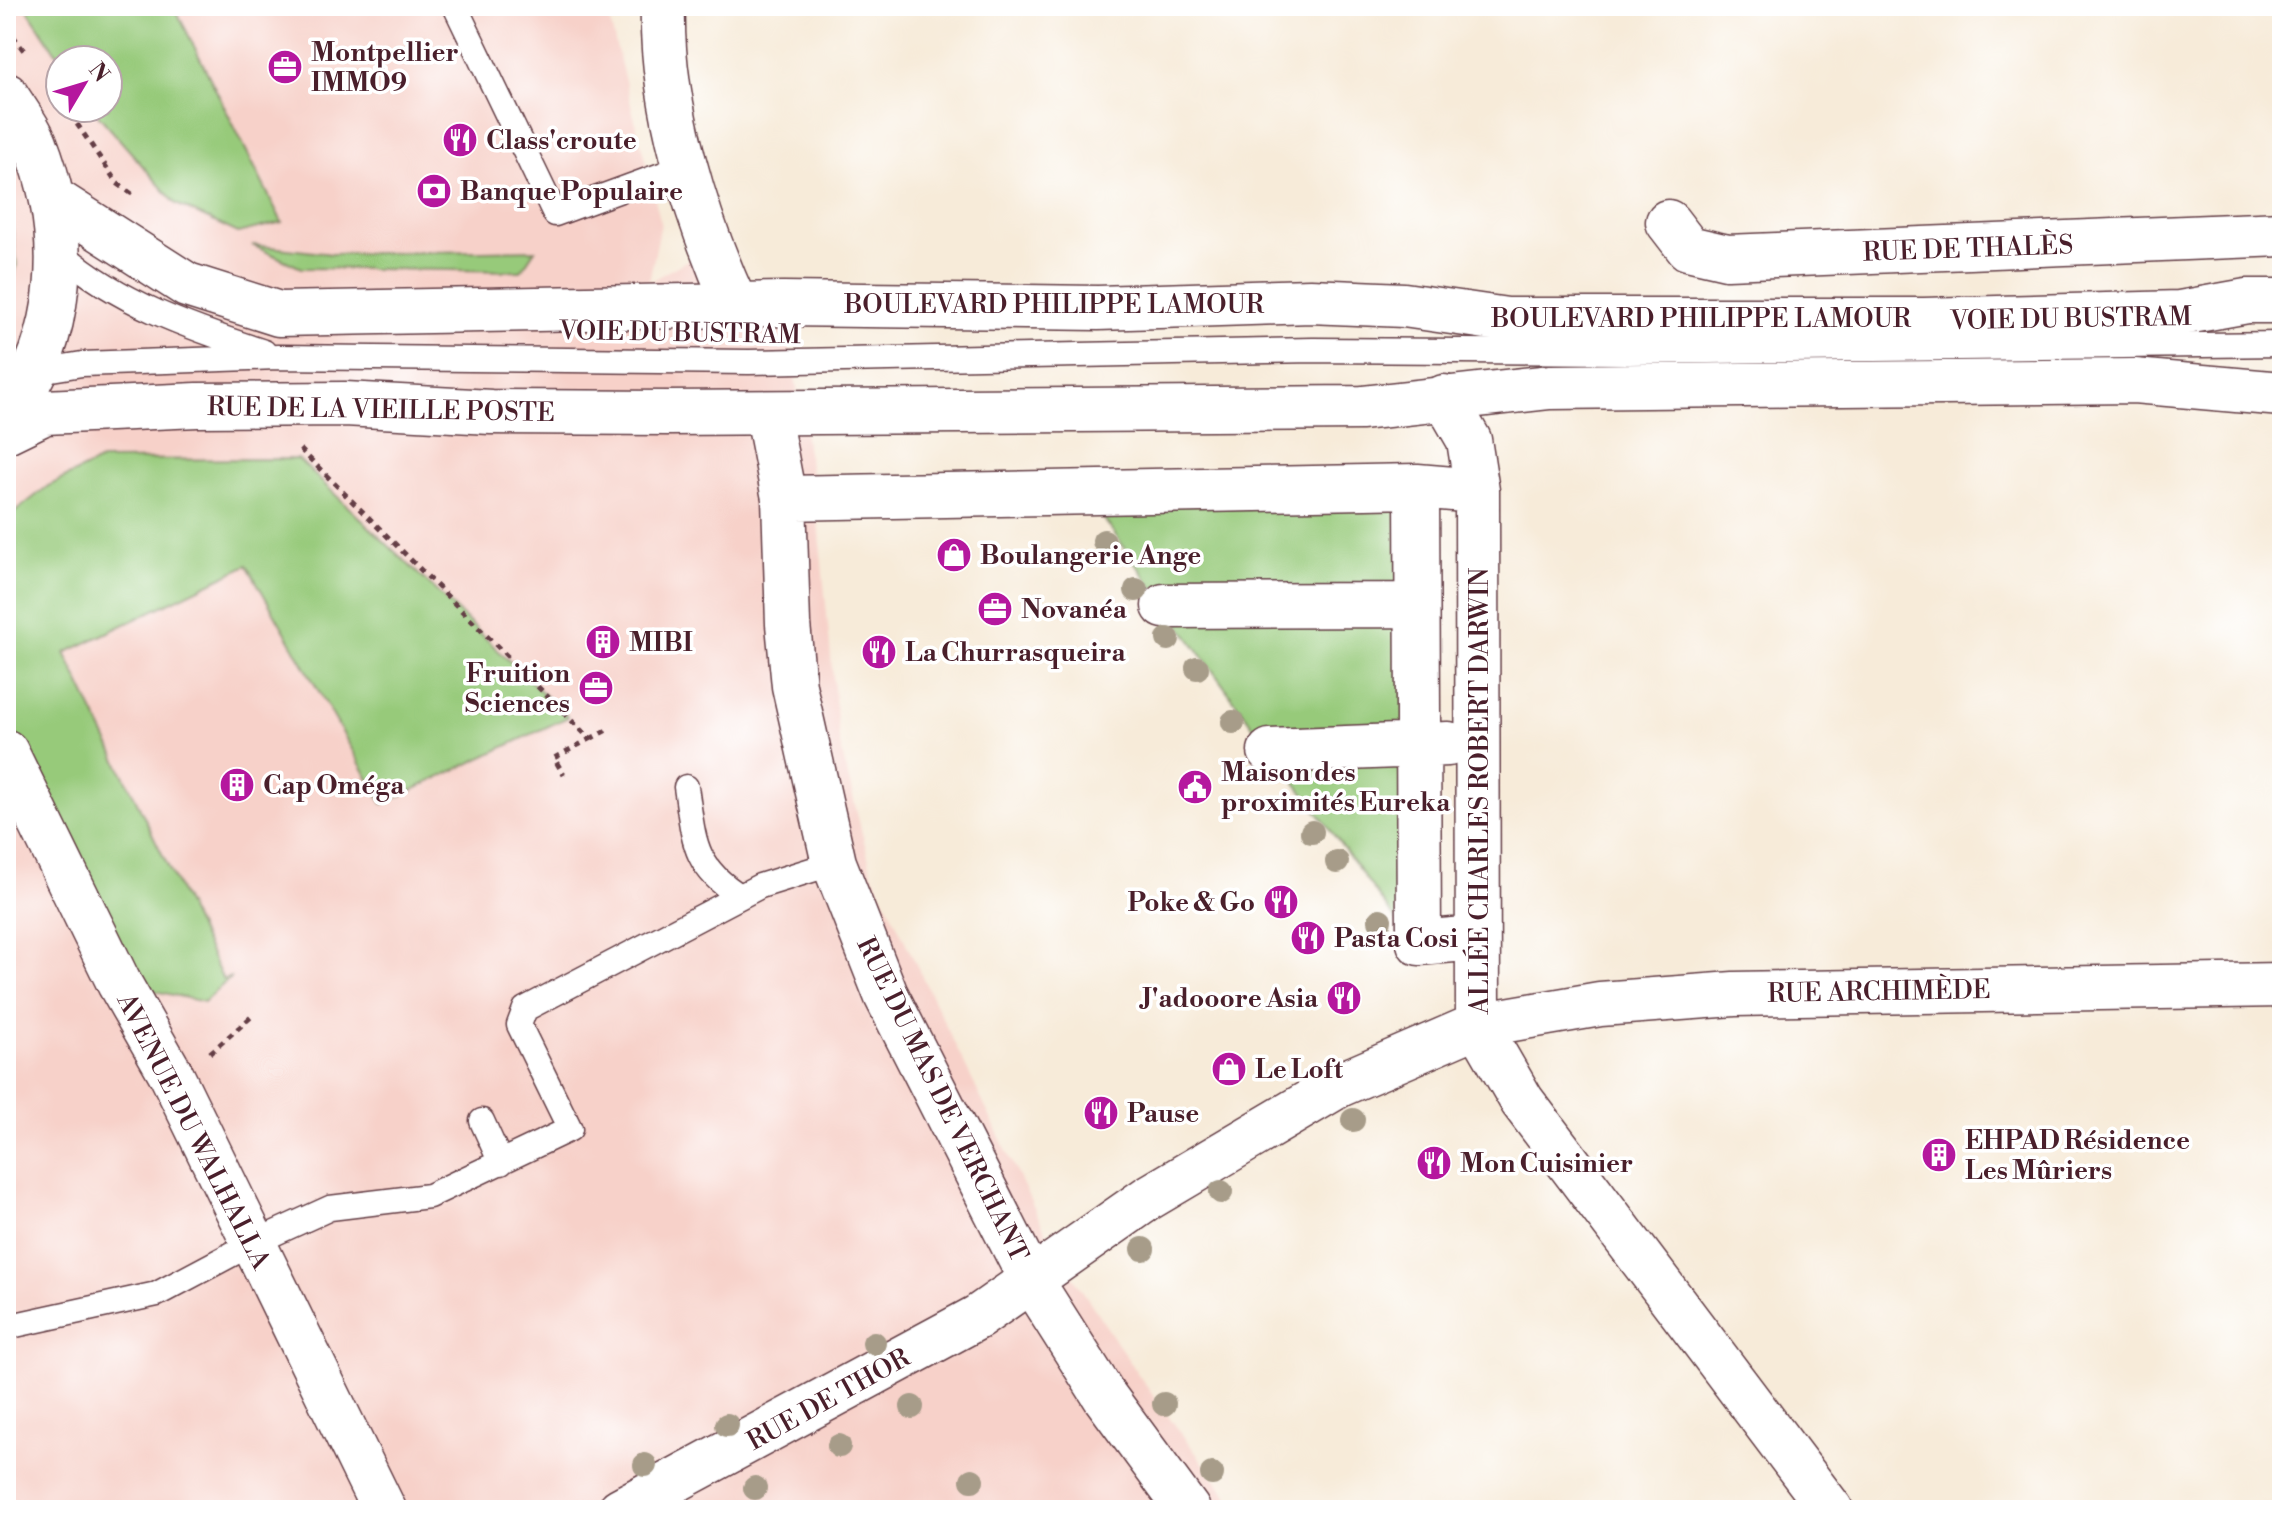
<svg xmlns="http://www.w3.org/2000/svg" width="2288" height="1516" font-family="'Libre Bodoni',serif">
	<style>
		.built { fill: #f7d1c9; fill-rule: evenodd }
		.green { fill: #97ca7a; stroke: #707452; stroke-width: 2 }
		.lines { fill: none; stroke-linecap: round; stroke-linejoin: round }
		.lane-casing { stroke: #643e45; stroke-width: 27 }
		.street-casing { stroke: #643e45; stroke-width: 47 }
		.primary-casing { stroke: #643e45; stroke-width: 47 }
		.path { stroke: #643e45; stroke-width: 5; stroke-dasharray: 6 6; stroke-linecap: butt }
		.lane { stroke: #fff; stroke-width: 24 }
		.street { stroke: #fff; stroke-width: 44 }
		.primary { stroke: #fff; stroke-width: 44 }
		.tree { fill: #a79c89 }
		.labels { text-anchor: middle; stroke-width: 7; stroke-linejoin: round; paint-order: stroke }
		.poi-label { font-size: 26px; font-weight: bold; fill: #4a1f2b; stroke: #fff; text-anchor: start }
		.street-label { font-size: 26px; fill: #4a1f2b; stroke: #fff }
	</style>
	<rect width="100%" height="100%" fill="#fff"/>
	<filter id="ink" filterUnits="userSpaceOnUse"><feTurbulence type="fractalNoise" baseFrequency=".0125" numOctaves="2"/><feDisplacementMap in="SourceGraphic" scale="16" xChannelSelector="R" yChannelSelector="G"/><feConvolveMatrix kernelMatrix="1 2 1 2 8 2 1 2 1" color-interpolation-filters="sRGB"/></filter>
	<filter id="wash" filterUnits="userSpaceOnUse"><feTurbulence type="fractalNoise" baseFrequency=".006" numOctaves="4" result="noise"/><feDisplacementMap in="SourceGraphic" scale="32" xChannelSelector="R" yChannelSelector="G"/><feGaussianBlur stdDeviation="1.8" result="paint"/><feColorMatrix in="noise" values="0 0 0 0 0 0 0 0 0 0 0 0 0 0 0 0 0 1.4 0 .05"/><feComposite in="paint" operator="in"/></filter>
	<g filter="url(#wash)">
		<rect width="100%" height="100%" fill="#f7ebd9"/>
		<path class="built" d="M6,6H606L661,223L649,282L693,257L783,304L817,510L839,741L872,873L1052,1245L1144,1383L1238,1510H6ZM60,60H108V108H60Z"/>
		<path class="green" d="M25,6H174L282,222L238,233L176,204L92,108H108V60H61Z
			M6,187L17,263L6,324Z
			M252,245L332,254L535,250L521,271L301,268Z
			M298,459L568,717L383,804L247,565L65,653L223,980L231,977L204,1002L119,983L6,713V519L48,486L101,460Z
			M1088,497L1396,499L1406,732L1262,739Z
			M1410,757L1400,926L1278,758Z"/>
	</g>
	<g filter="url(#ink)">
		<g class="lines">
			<defs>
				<path id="lane" d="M455,6L555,214L683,167
					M59,251C118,303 191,328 264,352
					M33,372L82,364L278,357L749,362L1313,350L1628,352L2282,344
					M686,787C694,839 692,866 740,896
					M482,1121L501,1163
					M6,1327L157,1294L251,1244L330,1208L429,1196L570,1129L519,1025L525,1009L760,886L834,863"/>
				<path id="street" d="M663,6C660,102 696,219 736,306
					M1668,222L1688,248L1727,257L2282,234
					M1444,397L1469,440L1477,491L1478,1025L1522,1101L1831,1510
					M761,413L770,426L784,498L788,624L794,686L834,863L886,995L1032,1282L1105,1397L1188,1510
					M1417,486L1419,943L1477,938
					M784,498L1417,486L1477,491
					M1164,606L1417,605
					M1270,751L1448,744
					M6,752L119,983L171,1074L384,1510
					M620,1510L978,1317L1148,1198L1339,1085L1478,1025L1600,1004L1734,994L2282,985"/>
				<path id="primary" d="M6,95C15,110 28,126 35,143C71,235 66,338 6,419
					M53,199L187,285L279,314L783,304L1098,308L1310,301L1404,305L1507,320H1924L2180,313L2247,301H2282
					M6,431L45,412L197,405L345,404L491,412L668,413L1362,408L1550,387L2134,381L2282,394"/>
			</defs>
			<use href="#lane" class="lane-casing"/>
			<use href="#street" class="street-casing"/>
			<use href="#primary" class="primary-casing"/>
			<path class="path" d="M6,26L27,55
				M77,124L117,183L132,194
				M300,449L590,739L554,758L564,775
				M590,739L607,730
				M210,1053L251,1017"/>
			<use href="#lane" class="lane"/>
			<use href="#street" class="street"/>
			<use href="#primary" class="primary"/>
		</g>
		<g class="tree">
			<circle cx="1104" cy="541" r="12"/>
			<circle cx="1136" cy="590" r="12"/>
			<circle cx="1168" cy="639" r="12"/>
			<circle cx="1197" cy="668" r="12"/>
			<circle cx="1233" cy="722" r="12"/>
			<circle cx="1312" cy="832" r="12"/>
			<circle cx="1337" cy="862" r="12"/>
			<circle cx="1380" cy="920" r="12"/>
			<circle cx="1353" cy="1120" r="12"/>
			<circle cx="1221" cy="1192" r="12"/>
			<circle cx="1143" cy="1249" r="12"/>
			<circle cx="874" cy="1343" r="12"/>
			<circle cx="1164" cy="1404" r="12"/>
			<circle cx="912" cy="1407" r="12"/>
			<circle cx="727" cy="1425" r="12"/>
			<circle cx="839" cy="1446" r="12"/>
			<circle cx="645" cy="1465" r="12"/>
			<circle cx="1212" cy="1474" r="12"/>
			<circle cx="972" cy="1480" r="12"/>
			<circle cx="755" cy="1488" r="12"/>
		</g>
	</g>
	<defs>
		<symbol id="office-disc" viewBox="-11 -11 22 22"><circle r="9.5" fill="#b5179e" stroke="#fff"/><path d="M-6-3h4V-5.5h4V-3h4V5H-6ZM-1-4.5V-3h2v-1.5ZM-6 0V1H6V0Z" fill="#fff"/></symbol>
		<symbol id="restaurant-disc" viewBox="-11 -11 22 22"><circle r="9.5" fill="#b5179e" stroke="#fff"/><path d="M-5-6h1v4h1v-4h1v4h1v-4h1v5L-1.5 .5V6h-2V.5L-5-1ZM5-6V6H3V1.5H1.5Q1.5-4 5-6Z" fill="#fff"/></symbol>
		<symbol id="bank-disc" viewBox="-11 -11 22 22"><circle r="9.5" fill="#b5179e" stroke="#fff"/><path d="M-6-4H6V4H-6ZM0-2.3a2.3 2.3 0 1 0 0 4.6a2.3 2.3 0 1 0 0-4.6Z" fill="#fff"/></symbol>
		<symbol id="shop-disc" viewBox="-11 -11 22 22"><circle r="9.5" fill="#b5179e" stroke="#fff"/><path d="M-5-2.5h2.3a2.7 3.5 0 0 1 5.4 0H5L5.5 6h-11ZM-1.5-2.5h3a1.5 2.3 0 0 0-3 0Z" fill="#fff"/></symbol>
		<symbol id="building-disc" viewBox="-11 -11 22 22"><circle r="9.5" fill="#b5179e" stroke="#fff"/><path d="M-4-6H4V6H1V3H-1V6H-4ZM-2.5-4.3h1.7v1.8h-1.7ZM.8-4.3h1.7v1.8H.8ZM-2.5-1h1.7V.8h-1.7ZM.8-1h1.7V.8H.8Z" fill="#fff"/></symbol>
		<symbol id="civic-disc" viewBox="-11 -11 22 22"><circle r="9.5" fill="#b5179e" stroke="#fff"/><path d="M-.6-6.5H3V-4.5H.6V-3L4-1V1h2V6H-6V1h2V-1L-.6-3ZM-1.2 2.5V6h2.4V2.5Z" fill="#fff"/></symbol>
	</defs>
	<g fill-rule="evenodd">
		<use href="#office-disc" x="265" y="47" width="40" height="40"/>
		<use href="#restaurant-disc" x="440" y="120" width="40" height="40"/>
		<use href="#bank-disc" x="414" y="171" width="40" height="40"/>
		<use href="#shop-disc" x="934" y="535" width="40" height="40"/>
		<use href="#office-disc" x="975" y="589" width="40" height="40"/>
		<use href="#building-disc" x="583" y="622" width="40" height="40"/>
		<use href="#restaurant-disc" x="859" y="632" width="40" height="40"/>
		<use href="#office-disc" x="576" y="668" width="40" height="40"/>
		<use href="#building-disc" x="217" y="765" width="40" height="40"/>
		<use href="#civic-disc" x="1175" y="767" width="40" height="40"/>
		<use href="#restaurant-disc" x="1261" y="882" width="40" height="40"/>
		<use href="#restaurant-disc" x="1288" y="918" width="40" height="40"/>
		<use href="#restaurant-disc" x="1324" y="978" width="40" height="40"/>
		<use href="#shop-disc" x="1209" y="1049" width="40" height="40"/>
		<use href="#restaurant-disc" x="1081" y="1093" width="40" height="40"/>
		<use href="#building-disc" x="1919" y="1135" width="40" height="40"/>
		<use href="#restaurant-disc" x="1414" y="1143" width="40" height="40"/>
	</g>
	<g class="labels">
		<g class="poi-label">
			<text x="311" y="61">Montpellier<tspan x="311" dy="30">IMMO9</tspan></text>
			<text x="486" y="149">Class'croute</text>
			<text x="460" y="200">Banque Populaire</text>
			<text x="980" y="564">Boulangerie Ange</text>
			<text x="1021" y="618">Novanéa</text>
			<text x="629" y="651">MIBI</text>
			<text x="905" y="661">La Churrasqueira</text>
			<text x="570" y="682" text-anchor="end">Fruition<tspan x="570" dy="30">Sciences</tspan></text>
			<text x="1221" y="781">Maison des<tspan x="1221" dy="30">proximités Eureka</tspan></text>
			<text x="263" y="794">Cap Oméga</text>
			<text x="1255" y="911" text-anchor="end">Poke &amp; Go</text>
			<text x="1334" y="947">Pasta Cosi</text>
			<text x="1318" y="1007" text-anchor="end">J'adooore Asia</text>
			<text x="1255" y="1078">Le Loft</text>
			<text x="1127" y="1122">Pause</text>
			<text x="1965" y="1149">EHPAD Résidence<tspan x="1965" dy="30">Les Mûriers</tspan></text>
			<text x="1460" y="1172">Mon Cuisinier</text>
		</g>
		<g class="street-label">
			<text transform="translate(1968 248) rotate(-2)" y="9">RUE DE THALÈS</text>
			<text x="1054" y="313">BOULEVARD PHILIPPE LAMOUR</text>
			<text x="1701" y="327">BOULEVARD PHILIPPE LAMOUR</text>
			<text transform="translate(2071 318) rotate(-1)" y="9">VOIE DU BUSTRAM</text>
			<text transform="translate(680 332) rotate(1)" y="9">VOIE DU BUSTRAM</text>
			<text transform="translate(381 409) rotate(1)" y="9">RUE DE LA VIEILLE POSTE</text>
			<text transform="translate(1479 791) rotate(-90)" y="9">ALLÉE CHARLES ROBERT DARWIN</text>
			<text transform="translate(1879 991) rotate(-1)" y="9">RUE ARCHIMÈDE</text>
			<text transform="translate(943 1099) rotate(64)" y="9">RUE DU MAS DE VERCHANT</text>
			<text transform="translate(194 1131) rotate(63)" y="9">AVENUE DU WALHALLA</text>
			<text transform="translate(828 1399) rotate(-29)" y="9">RUE DE THOR</text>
		</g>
	</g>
	<rect width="2288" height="1516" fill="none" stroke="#fff" stroke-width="32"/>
	<g transform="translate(84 84) rotate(52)"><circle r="38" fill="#ffffff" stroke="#b7a5aa" stroke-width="2"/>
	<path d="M0-6L14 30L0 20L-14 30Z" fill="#b5179e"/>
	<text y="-12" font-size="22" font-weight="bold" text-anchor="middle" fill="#4a1f2b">N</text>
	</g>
</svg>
